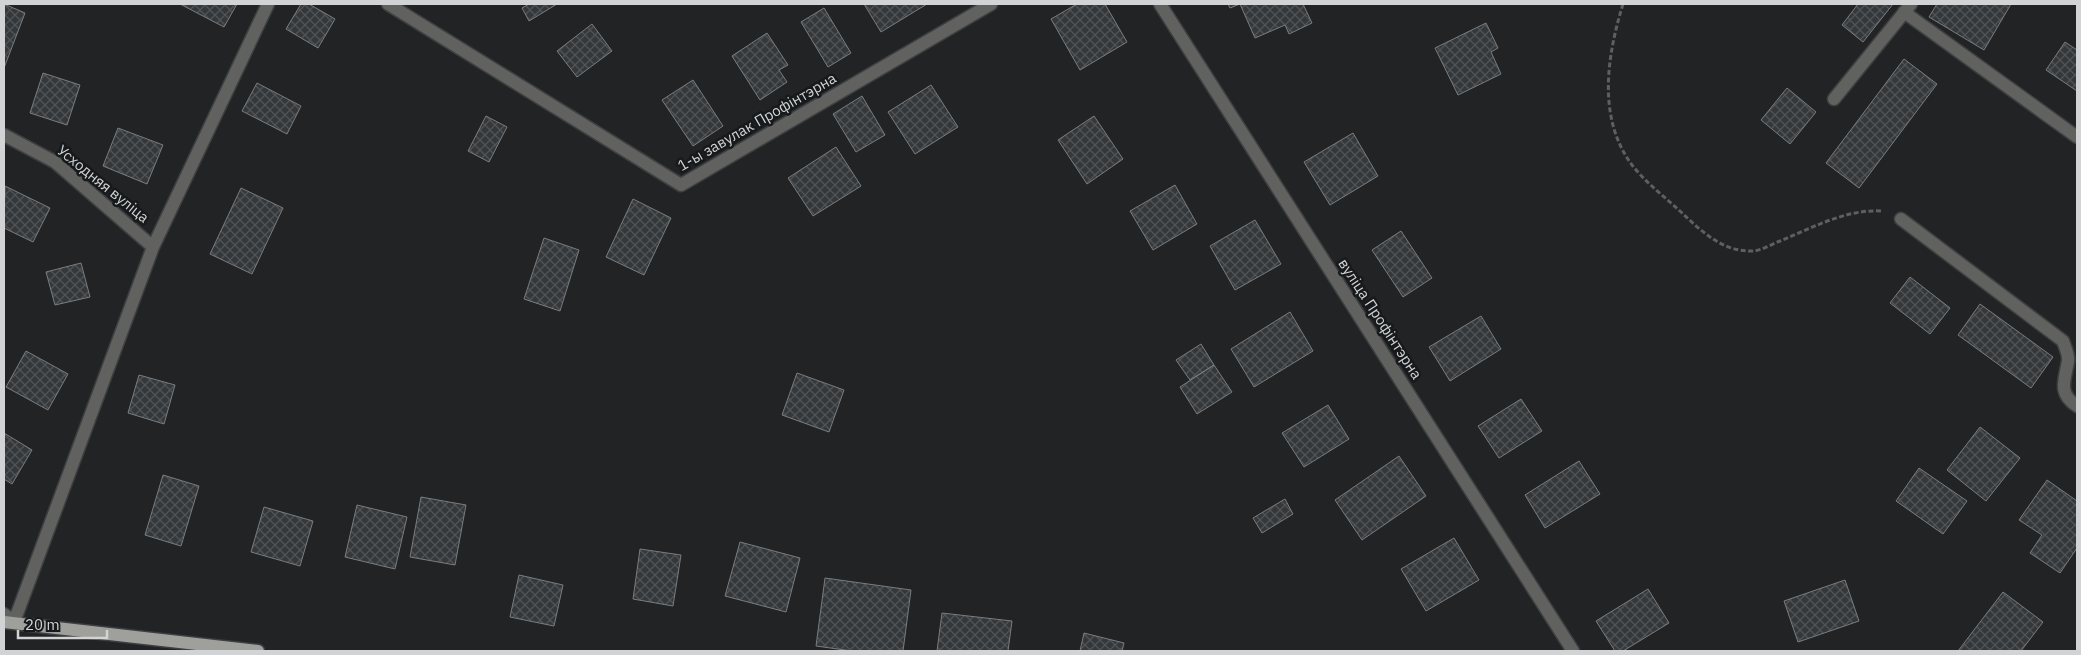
<svg xmlns="http://www.w3.org/2000/svg" width="2081" height="655" font-family="'IBM Plex Sans',sans-serif">
	<style>
		.building { fill: url(#building-cross-hatch); stroke: #7a7d7f }
		.lines { fill: none; stroke-linecap: round; stroke-linejoin: round }
		.minor-casing { stroke: #3d3f41; stroke-width: 15 }
		.major-casing { stroke: #3d3f41; stroke-width: 15 }
		.path { stroke: #5d5f60; stroke-width: 3; stroke-dasharray: 5 2.5; stroke-linecap: butt }
		.minor { stroke: #61615f; stroke-width: 12 }
		.major { stroke: #9f9f9c; stroke-width: 12 }
		.labels { text-anchor: middle; stroke-width: 5; stroke-linejoin: round; paint-order: stroke }
		.street-label { font-size: 15px; fill: #d1d3d4; stroke: #171a1c }
	</style>
	<defs>
		<pattern id="building-cross-hatch" width="8" height="8" patternUnits="userSpaceOnUse" patternTransform="scale(1.25)"><rect width="8" height="8" fill="#35383a"/><path d="M0 0l8 8M0 8l8-8" fill="none" stroke="#515456"/></pattern>
	</defs>
	<rect width="100%" height="100%" fill="#212325"/>
	<path class="building" d="M4,4L25,13L4,68Z
		M180,4H237L224,27Z
		M301,4H309L335,19L318,48L286,29Z
		M529,4H557L529,21L522,8Z
		M864,4H927L881,32Z
		M1077,4H1105L1127,42L1080,70L1051,19Z
		M1228,4H1240L1230,8Z
		M1240,4H1303L1312,23L1289,34L1285,25L1255,38Z
		M1858,4H1893L1863,42L1842,25Z
		M1937,4H2011L1984,50L1929,17Z
		M824,8L851,53L828,67L801,22Z
		M1486,23L1498,48L1491,52L1501,74L1458,95L1435,48Z
		M592,24L612,51L577,77L557,51Z
		M767,33L788,65L779,70L787,82L760,100L732,56Z
		M2065,42L2077,50V91L2046,70Z
		M1904,59L1937,84L1859,188L1826,163Z
		M43,73L80,85L67,125L30,113Z
		M693,80L723,126L693,146L662,100Z
		M257,83L301,106L287,134L242,111Z
		M931,85L958,127L915,154L888,112Z
		M1787,88L1816,112L1790,144L1761,120Z
		M862,96L885,135L856,152L833,114Z
		M486,116L507,127L489,162L468,151Z
		M1094,116L1123,159L1087,184L1058,140Z
		M118,128L163,145L147,184L103,166Z
		M1353,133L1378,176L1330,205L1304,162Z
		M836,147L861,186L813,216L788,178Z
		M1175,185L1197,224L1153,250L1130,211Z
		M5,186L50,208L33,242L4,228Z
		M241,188L283,208L252,274L210,254Z
		M633,199L671,218L644,275L606,257Z
		M1255,220L1281,264L1235,290L1210,246Z
		M1401,231L1432,278L1403,297L1372,250Z
		M544,238L579,250L560,311L524,299Z
		M81,263L90,297L55,305L46,272Z
		M1910,277L1950,308L1930,334L1890,303Z
		M1980,304L2053,357L2031,388L1958,335Z
		M1290,312L1313,351L1254,387L1231,349Z
		M1481,316L1501,349L1450,381L1429,347Z
		M1201,344L1214,365L1190,380L1176,360Z
		M26,351L68,374L48,410L6,387Z
		M1214,365L1232,392L1197,414L1180,387Z
		M797,373L844,390L829,432L782,415Z
		M139,375L175,385L164,424L128,413Z
		M1521,399L1542,431L1499,458L1478,426Z
		M1328,405L1349,439L1304,467L1282,433Z
		M1980,427L2020,458L1986,501L1947,470Z
		M4,433L32,450L12,484L4,479Z
		M1399,456L1426,496L1362,540L1335,500Z
		M1579,461L1600,494L1545,528L1525,495Z
		M1919,468L1967,501L1943,534L1896,501Z
		M163,475L199,486L181,546L145,535Z
		M2047,480L2077,501V548L2060,573L2030,553L2042,535L2019,520Z
		M421,497L466,505L455,565L410,557Z
		M1285,499L1293,514L1262,533L1253,518Z
		M357,505L407,517L395,569L345,557Z
		M264,507L313,521L300,566L251,552Z
		M1454,538L1479,580L1426,611L1401,569Z
		M740,542L800,558L786,612L725,596Z
		M640,549L681,555L673,606L633,599Z
		M519,575L563,585L554,626L510,617Z
		M825,578L911,590L903,651H852L816,646Z
		M1845,580L1859,621L1798,642L1784,601Z
		M1648,589L1669,623L1623,651H1615L1596,621Z
		M2003,592L2043,622L2021,651H1958Z
		M942,613L1012,621L1008,651H937Z
		M1084,633L1124,643L1122,651H1080Z"/>
	<g class="lines">
		<defs>
			<path id="minor" d="M388,4L681,185L991,4
				M1160,4L1573,651
				M1904,12L2077,137
				M1834,99L1911,4
				M4,135L55,162L153,247
				M1901,219L2063,341C2065,347 2069,355 2068,361C2065,380 2057,393 2077,406
				M4,614L14,622L153,247L268,4"/>
			<path id="major" d="M4,622L258,651"/>
		</defs>
		<use href="#minor" class="minor-casing"/>
		<use href="#major" class="major-casing"/>
		<path class="path" d="M1623,4C1607,56 1597,118 1632,165C1645,182 1665,197 1681,212C1701,231 1723,252 1752,251C1761,251 1772,244 1780,241C1812,228 1846,209 1881,211"/>
		<use href="#minor" class="minor"/>
		<use href="#major" class="major"/>
	</g>
	<g class="labels">
		<g class="street-label">
			<text transform="translate(757 122) rotate(-30)" y="5">1-ы завулак Профінтэрна</text>
			<text transform="translate(103 184) rotate(39)" y="5">Усходняя вуліца</text>
			<text transform="translate(1380 319) rotate(57)" y="5">вуліца Профінтэрна</text>
		</g>
	</g>
	<rect width="2081" height="655" fill="none" stroke="#d1d3d4" stroke-width="10"/>
	<path d="M18 630v8h89v-8" fill="none" stroke="#d1d3d4" stroke-width="2.5"/>
	<text x="25" y="630" font-size="15" fill="#d1d3d4" stroke="#171a1c" stroke-width="4" paint-order="stroke">20 m</text>
</svg>
